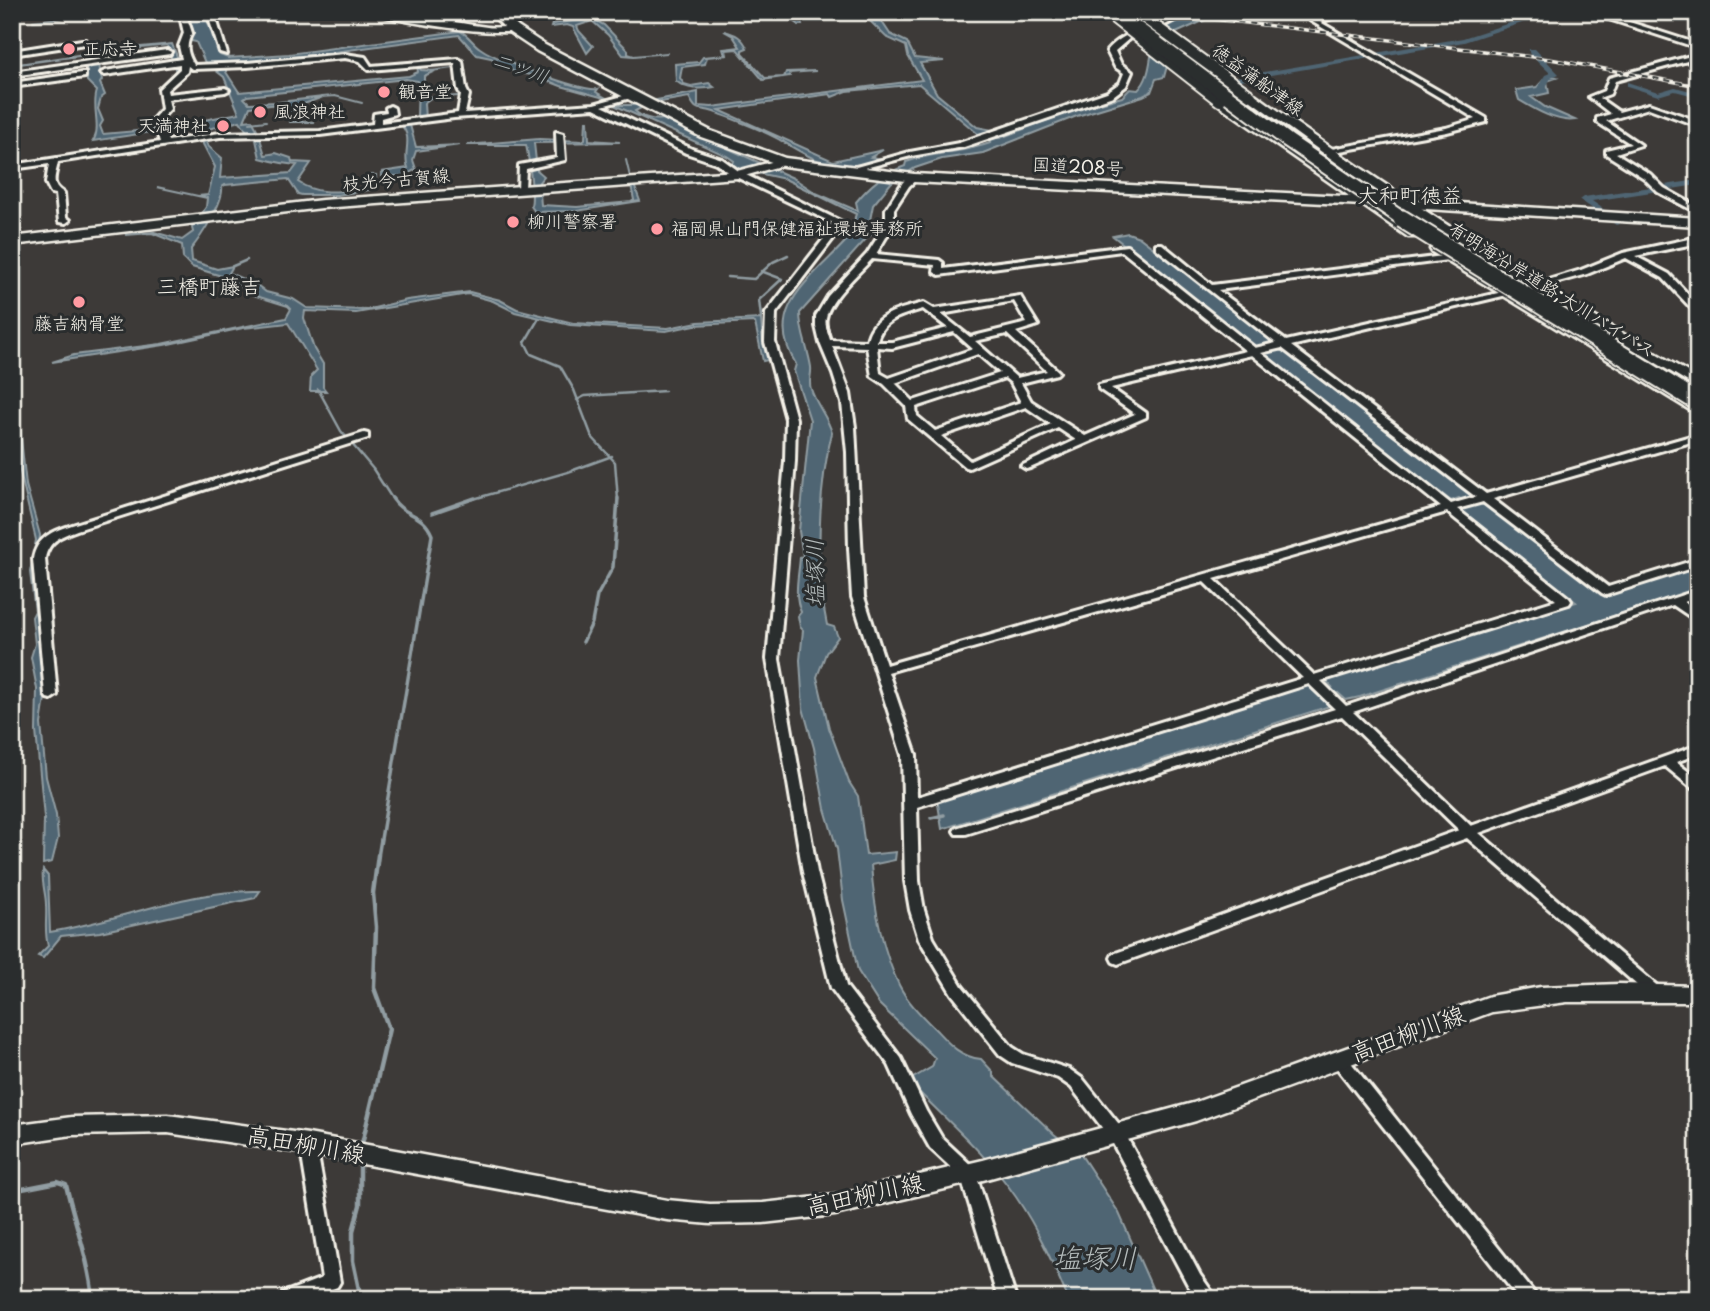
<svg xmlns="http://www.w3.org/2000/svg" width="1710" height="1311" font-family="'Playpen Sans','Klee One',sans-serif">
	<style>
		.water { fill: #4f6573; stroke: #919da2; stroke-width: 2 }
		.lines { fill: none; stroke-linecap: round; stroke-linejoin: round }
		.stream-far3 { stroke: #919da2; stroke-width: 2 }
		.stream-far2 { stroke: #919da2; stroke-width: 2.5 }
		.stream-far1 { stroke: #919da2; stroke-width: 3.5 }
		.stream { stroke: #919da2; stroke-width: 4.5 }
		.canal { fill: #4f6573; fill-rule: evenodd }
		.street-casing { stroke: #f4f1e8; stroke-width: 6 }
		.secondary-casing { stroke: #f4f1e8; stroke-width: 5 }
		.highway-casing { stroke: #f4f1e8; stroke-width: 5 }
		.street { fill: #2a2d2e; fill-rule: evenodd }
		.secondary { fill: #2a2d2e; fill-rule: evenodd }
		.highway { fill: #2a2d2e; fill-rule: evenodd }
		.rail-casing { stroke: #f4f1e8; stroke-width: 3.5 }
		.rail { stroke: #2a2d2e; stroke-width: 2; stroke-dasharray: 6; stroke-linecap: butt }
		.secondary-bridge-casing { stroke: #f4f1e8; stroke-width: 14; stroke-linecap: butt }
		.highway-bridge-far1-casing { stroke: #f4f1e8; stroke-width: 17; stroke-linecap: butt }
		.highway-bridge-casing { stroke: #f4f1e8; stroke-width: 21; stroke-linecap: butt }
		.secondary-bridge { stroke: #2a2d2e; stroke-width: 10 }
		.highway-bridge-far1 { stroke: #2a2d2e; stroke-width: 13 }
		.highway-bridge { stroke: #2a2d2e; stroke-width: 17 }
		.poi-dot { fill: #ff9aa2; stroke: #2a2d2e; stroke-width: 2.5 }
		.labels { text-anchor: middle; stroke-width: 6; stroke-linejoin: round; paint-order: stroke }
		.far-poi-label { font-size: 18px; fill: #f4f1e8; stroke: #2a2d2e; text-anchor: start }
		.far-street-label { font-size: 18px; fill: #f4f1e8; stroke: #2a2d2e }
		.far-water-label { font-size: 19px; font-style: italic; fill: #b2b9b9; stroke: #2a2d2e }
		.far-quarter-label { font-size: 21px; fill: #f4f1e8; stroke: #2a2d2e }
		.water-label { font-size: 23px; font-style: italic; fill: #b2b9b9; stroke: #2a2d2e }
		.near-street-label { font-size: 24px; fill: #f4f1e8; stroke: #2a2d2e }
		.near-water-label { font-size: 28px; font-style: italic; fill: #b2b9b9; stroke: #2a2d2e }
	</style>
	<rect width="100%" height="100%" fill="#3d3a38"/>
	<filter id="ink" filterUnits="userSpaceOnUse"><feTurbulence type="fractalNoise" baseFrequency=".0143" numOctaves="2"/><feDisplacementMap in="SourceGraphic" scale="14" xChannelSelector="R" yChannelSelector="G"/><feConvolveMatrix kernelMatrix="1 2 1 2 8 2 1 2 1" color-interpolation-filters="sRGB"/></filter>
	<g filter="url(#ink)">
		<path class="water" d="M188,12H205L220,55L228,58L289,54L460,31C468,34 472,43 480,48C495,59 582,92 598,89L596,92L608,99L561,86L533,75L516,73L491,58L477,55L459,35L304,56L206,65L196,42L187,40L194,34Z
			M572,12H594L593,19L604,25L628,50V54L634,56L623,55L608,35L592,21L577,26L579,31L593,46L587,53L573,27L567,25L551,27L552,24L587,19V14L520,22L528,18Z
			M783,12L791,17L868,12L882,22L890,34L907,42L915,58L944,61L920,63L937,94L977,127L992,130L978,134L919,84L847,91L832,97L830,94L719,110L833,161L883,150L871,157L883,159C863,165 845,168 824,162C812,160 791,146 780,140C761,129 735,120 714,112C699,106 698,115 689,97L661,102L657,100L698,92V106L712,107L922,80L908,56L906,46L886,37L863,14L801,17L810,20H801L802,25H799Z
			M1199,12H1223L1176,33L1164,77L1156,79L1151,92L1143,96L1077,116L983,153L942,159L915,168L891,183L873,205L868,230L876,231L867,238L800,313C800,332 808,348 811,367C812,375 808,381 811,389C816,405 828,417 832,433C818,487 815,571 827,625L834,627L838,637L826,653L817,677L829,728L849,782L858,796L866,855L896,852L895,860L871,865C874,906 881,948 899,985C908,1003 923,1017 937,1031C950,1045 961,1057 981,1059L993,1072V1076L1054,1134L1081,1155L1119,1213L1153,1290V1299H1068C1053,1263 1038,1229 1016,1197C987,1154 944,1118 908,1081L932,1067L935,1058L879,1004L858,971L843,900L837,849L825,809L814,748L803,708L800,660L803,630L800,627L798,616L801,612C793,594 799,575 800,557L803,556L799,531L810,420L794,371L796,364C759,305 819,275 852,234C858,226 852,222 856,214L785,179L734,168L732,167L734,161L727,156L614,105H637L641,108L635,111C641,117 653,121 663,119L793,178L816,193L858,211L856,202C870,185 883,174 905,166L906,162C933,152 963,153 990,143L988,138H1000L1074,110L1122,97L1130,89L1138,90C1156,73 1146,41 1163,27C1173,19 1187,17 1199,12Z
			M724,31C736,34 742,37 747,48L742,50V53L765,78L784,77L786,72L816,71L789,73L790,76L763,80L737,49L726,50L727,55L707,57L705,64L682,67L680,78L684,84L691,86L709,83L714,87C700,89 688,91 676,81L675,64L699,62L703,57L725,55L723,49L740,47L733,36Z
			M89,42L98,51L172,44L182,69L180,72H176L167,45L106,52L97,55L102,80L100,83L105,95L101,98L98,109L103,121L100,126L103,134L159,129V131L93,141C102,127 91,107 97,91L87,81L86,55L12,65L91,53Z
			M417,65L421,70L435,71L424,76V95L432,97L424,103L425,119L419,120L417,116L418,81L406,79L247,96L244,98L249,103L279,102L323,97L293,108L292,120L314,122H290L288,107L281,104L250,107L244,121L252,120L259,133H248L240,121L208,129L209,136L205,137L209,147L222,158L220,178L291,173L297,165C285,164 271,161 260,158L255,135H259L265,155L276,153L291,158L292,162L311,163L298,182C319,197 345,190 369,189L372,188L371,175H376V189L337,195H302L298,194L288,179L225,185L222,187C224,202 201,237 191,249L192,261L217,269L233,266L229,273L257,285L266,292L293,299L307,308L366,310L407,300L470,292L500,300L517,309L573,323L668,328L698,322L761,319L763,344L768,360L763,361L755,323L753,322L695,325L666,331L570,325L515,312L493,301L468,294L356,313L305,311L304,318L314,349L323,364V387L326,391H310L311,376L317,370L288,323L243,328L164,345L52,362L74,355L161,344L286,318L291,309L288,306L253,295L228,278L192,267L183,258L182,245L152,233L125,235L154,232L182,240L193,232L192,228L206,207L207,198L157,187L198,196L208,195L215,167L194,127L164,128L239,113L224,77L215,70H188L226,67V72L239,92L409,76L418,72Z
			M1547,76L1556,78L1547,81L1549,93L1531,97L1545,107L1575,120C1557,123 1534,109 1519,100L1516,90L1537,87Z
			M425,121L410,125L416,147L460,145L416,151L413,160L416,169L404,176H381L382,172L408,168C402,154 414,138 401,125H388Z
			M586,121H588L589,140L620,142L534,143L537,170L544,176L539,182L541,205L577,207L631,202L634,200L631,185H634L640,201L576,211L535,212L531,206C534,195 529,159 526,145H466L539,139L582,141L585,139Z
			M1128,233L1139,237L1277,342L1270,344L1276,350L1286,348L1476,495L1468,498L1474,503L1484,501L1604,593L1698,564V589L1360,697L1346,700L1338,693L1327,697L1333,705L942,829L937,798L1312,684L1320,691L1332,687L1325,680L1576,602L1459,508L1467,504L1459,498L1451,501L1261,353L1269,350L1263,346L1255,347L1113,236Z
			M12,395L20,429L26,485L40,535L34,588L39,614L45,698L41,724L46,777L56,815L58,838L52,862L43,864L44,818L36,731L37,689L31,657L35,644L32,617L35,611L30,572L36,540L14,446Z
			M43,870L48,876L50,932C120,921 189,889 260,891L255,898L100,932L61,936L43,958L38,956L48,946C44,931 47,920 46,905C46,893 41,882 43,870Z"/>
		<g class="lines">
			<path class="stream-far3" d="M33,21L62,18
				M1157,23L1180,12
				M634,56L667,53
				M431,71L453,68
				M321,97L335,96L362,103
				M429,98L458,96
				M250,123L266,121
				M626,160L631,181"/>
			<path class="stream-far2" d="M233,266L247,260
				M761,271L782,279L759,300L761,317
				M727,277L754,279L773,262L788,255
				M539,318L525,342L531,354L560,366L574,390L592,437L615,462L618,500
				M318,389L341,431L373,469L393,500
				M577,400L585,396L665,391
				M470,500L568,472L612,456"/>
			<path class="stream-far1" d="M432,513L475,498
				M583,642L592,623L597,596L613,567L618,498
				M931,818L944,815
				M378,857L432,535C423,512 404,517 392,498"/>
			<path class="stream" d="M361,1148L389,1029L374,988L376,927L373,893L378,855
				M360,1160V1205L353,1231V1261L361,1299
				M12,1191L58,1182L66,1185C75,1224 89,1260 93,1299"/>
			<path class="canal" d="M1544,12H1555L1464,42L1235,81L1231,79L1235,77L1463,38Z
				M1529,49H1535L1559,74L1551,78L1543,92L1536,90L1545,75L1550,73L1529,53Z
				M1627,82L1658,92L1675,87L1698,93V97L1675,91L1658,96L1627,86Z
				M1698,180V185L1592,201L1619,220V224L1616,225L1580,200L1584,197Z"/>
			<defs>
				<path id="street" d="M179,12H185L192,33C185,45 187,53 194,65L247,63L345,54L365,57L371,66L458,59L462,61L466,89L469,95L465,113L594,104L634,93V97L602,106L692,149L722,159L740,172L842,222L836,235L776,313L775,342L796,419L795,461L779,659L817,872L846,986L901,1058L926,1111L942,1138L974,1168L1016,1299H998L961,1177L930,1148L911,1114L889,1065L831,988L803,872L767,659L785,461L786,419L765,342L766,313L829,232L833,223L734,176L716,163L686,153L594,108L454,118L320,135L220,137L58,162C55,178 50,184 64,193L66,217L70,220L66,223L59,222L56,194L51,193L46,183L49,164L12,169V165L160,142L153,119L162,109L159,89L180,69V64L105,75L101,73L105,71L182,59L179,46L184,33ZM345,58L360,61L369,70L455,63L458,89L461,95L458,113L381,123V118L395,114L394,108L390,106L386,108L387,112L374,114L373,124L320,131L220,133L168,141L161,119L170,109L168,99L225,92L229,90L225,88L168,94L167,90L187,72L188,66L192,69L247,67Z
					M207,12H214L227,54L220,52Z
					M454,12H461L456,21L448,23L447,22L451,19Z
					M1180,12H1190L1163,26L1130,38L1115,51L1121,64L1132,72L1126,86L1113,96L964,147L911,156L846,173L842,171L910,152L959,143L1107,92L1120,83L1124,73L1115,67L1107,51C1122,33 1139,32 1159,23C1166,20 1173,16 1180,12Z
					M1340,12H1352L1320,22L1486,118V122L1447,132L1323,154V150H1326L1446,128L1476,119L1311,21Z
					M1587,12H1598L1698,44V48Z
					M82,40H85V44L12,55V51Z
					M167,50L171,52L170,54L12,76V72Z
					M1698,54V58L1615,81L1610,94L1599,98L1619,112L1649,104L1698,121V126L1649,108L1606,121L1641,145L1616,153L1650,174L1664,188L1698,207V213L1658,192L1644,178L1606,154V150L1631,144L1597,122V118L1611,114L1589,97L1604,91L1609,78Z
					M82,73H85V77L12,87V83Z
					M556,132L563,134L565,160L526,169L525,188L518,190L519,165L557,158Z
					M911,176L918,178L909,186L894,209V224L876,254L939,260L943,263V269L1127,246L1255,348L1276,343L1156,248V244H1162L1212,285L1451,255L1452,257L1448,260L1218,290L1286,341L1507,291V295L1291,346L1486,494L1698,434V440L1493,499L1608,587L1698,559V566L1606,595L1602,593L1483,502L1457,509L1569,598L1571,601L1569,604L1321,681L1346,706L1698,590V597L1684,602L1698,612V622L1673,605L1353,712L1471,826L1698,745V754L1676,762L1698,779V790L1693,789L1665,766L1479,833L1662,990L1665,994L1662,998L1657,1000L1652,998L1467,838L1123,962L1118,964L1113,962L1111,958L1113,954L1459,830L1342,716L966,834H956L954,831L956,828L1335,709L1309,684L917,807L919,881L924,910L933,938L962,986L1012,1047L1023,1054L1069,1069L1083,1079L1122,1128L1200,1275L1217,1299H1198L1188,1285L1110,1138L1071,1087L1058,1078L1012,1063L1000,1055L952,994L919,939L910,910L905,881L902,755L852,597L849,548L847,452L842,403L833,374L820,343L816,326V316L828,296L867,254L886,224V209L903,182ZM1122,251L1246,351L1099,385V389L1135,414L1085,436L1031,401L1021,383L1057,374L1059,372L1016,332L1038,325L1020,296L934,309L924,303C900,309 872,314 867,341L830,340C828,333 824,325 826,318C829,299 859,273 872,259L935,265L934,272L939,275ZM1014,301L1027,323L970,337L941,314ZM923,309L948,328L892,342H877C881,319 903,315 923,309ZM954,332L973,349L889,378L880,373L877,347L892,348ZM1007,334L1047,371L1017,378L975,341ZM832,346L867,347L872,376L884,384L906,406L908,419L965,467L969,468L1058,428L1076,440L1021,466L1026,469L1030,468L1146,417V413L1111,388L1252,355L1441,507L886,665L864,597L855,427L850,393ZM1282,348L1476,497L1451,504L1261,353ZM978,354L1000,373L913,401L895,383ZM1005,378L1011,383L1021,402L935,431L917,416L916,407ZM1026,407L1051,424L970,461L941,436ZM1447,512L1556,600L1314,675L1214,579ZM1204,582L1303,678L917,797L916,755L888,672Z
					M1698,237V243L1635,256L1669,274L1698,305V313L1691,308L1663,278L1626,258L1587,274L1533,289L1528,286L1581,270L1623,253Z
					M364,433L368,434V438L80,529C63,535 48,540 45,559L57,695L51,699L47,698L45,695L33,559C37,537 53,531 72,525Z
					M1339,1053L1345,1055L1539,1299H1519L1333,1063L1331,1059L1333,1055Z
					M308,1137L314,1139L316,1144L340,1282L337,1287L309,1299H280L283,1293L322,1278L300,1144L302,1139Z"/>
				<path id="secondary" d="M12,12H25L12,16Z
					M372,12C411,12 449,22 487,27C498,29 510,24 519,30C506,38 387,21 372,12Z
					M1247,94H1255C1397,197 1546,289 1698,378V388L1466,249L1355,176L1247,98Z
					M1216,99H1224L1418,234L1416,237H1408L1216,103Z
					M783,159L789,162L787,164L737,178L322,208L12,245V237L322,200L737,171Z
					M1436,245L1698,405V415L1432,252L1430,249Z
					M1619,984L1698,986V1002H1567L1492,1012L1196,1121L983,1180L835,1215L763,1223L710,1224L667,1220L308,1154L168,1133L72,1135L12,1144V1125L72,1117L168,1115L308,1134L667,1200L710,1204L763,1203L835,1195L983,1160L1193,1103L1490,996L1541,987Z"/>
				<path id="highway" d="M489,12H502L518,27L545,45L711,131L785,158L914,174L1363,197L1698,218V226L1363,205L914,182L783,166L701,137L626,98L537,51L510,33Z"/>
			</defs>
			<use href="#street" class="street-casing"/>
			<use href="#secondary" class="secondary-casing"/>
			<use href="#highway" class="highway-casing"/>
			<use href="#street" class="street"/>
			<use href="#secondary" class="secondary"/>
			<use href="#highway" class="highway"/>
			<defs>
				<path id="rail" d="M1154,12L1550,59L1698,86"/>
			</defs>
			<use href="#rail" class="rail-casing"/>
			<use href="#rail" class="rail"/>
			<defs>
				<path id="secondary-bridge" d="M1106,12L1220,101
					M1136,12L1251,96"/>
				<path id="highway-bridge-far1" d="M1115,12L1287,140L1404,220"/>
				<path id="highway-bridge" d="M1402,219L1698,402"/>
			</defs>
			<use href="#secondary-bridge" class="secondary-bridge-casing"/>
			<use href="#highway-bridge-far1" class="highway-bridge-far1-casing"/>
			<use href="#highway-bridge" class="highway-bridge-casing"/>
			<use href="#secondary-bridge" class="secondary-bridge"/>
			<use href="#highway-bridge-far1" class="highway-bridge-far1"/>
			<use href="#highway-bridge" class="highway-bridge"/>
		</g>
	</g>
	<g class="poi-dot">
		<circle cx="69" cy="49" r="7"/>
		<circle cx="384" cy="92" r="7"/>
		<circle cx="260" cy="112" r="7"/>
		<circle cx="223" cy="126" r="7"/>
		<circle cx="513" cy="222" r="7"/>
		<circle cx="657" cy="229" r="7"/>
		<circle cx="79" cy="302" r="7"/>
	</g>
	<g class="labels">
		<g class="far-poi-label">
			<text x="83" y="55">正応寺</text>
			<text x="398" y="98">観音堂</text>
			<text x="274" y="118">風浪神社</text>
			<text x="209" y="132" text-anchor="end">天満神社</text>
			<text x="527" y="228">柳川警察署</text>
			<text x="671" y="235">福岡県山門保健福祉環境事務所</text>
			<text x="79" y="330" text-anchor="middle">藤吉納骨堂</text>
		</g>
		<g class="far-street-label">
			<text transform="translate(1258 80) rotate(36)" y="6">徳益蒲船津線</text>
			<text transform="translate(1078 167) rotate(3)" y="6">国道208号</text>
			<text transform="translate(396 180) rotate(-5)" y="6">枝光今古賀線</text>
			<text transform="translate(1552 290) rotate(32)" y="6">有明海沿岸道路;大川バイパス</text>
		</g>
		<g class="far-water-label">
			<text transform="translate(521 68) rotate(19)" y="7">二ツ川</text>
		</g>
		<g class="far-quarter-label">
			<text x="1410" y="203">大和町徳益</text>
			<text x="209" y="294">三橋町藤吉</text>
		</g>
		<g class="water-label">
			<text transform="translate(815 573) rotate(-91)" y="8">塩塚川</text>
		</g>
		<g class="near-street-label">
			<text transform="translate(1408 1034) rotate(-20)" y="8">高田柳川線</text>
			<text transform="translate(306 1145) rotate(10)" y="8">高田柳川線</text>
			<text transform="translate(865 1195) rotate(-12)" y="8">高田柳川線</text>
		</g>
		<g class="near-water-label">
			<text x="1095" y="1268">塩塚川</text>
		</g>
	</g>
	<rect width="1710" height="1311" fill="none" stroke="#2a2d2e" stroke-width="42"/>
	<rect x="21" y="21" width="1668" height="1269" fill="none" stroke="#f4f1e8" stroke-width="2.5" filter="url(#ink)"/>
</svg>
